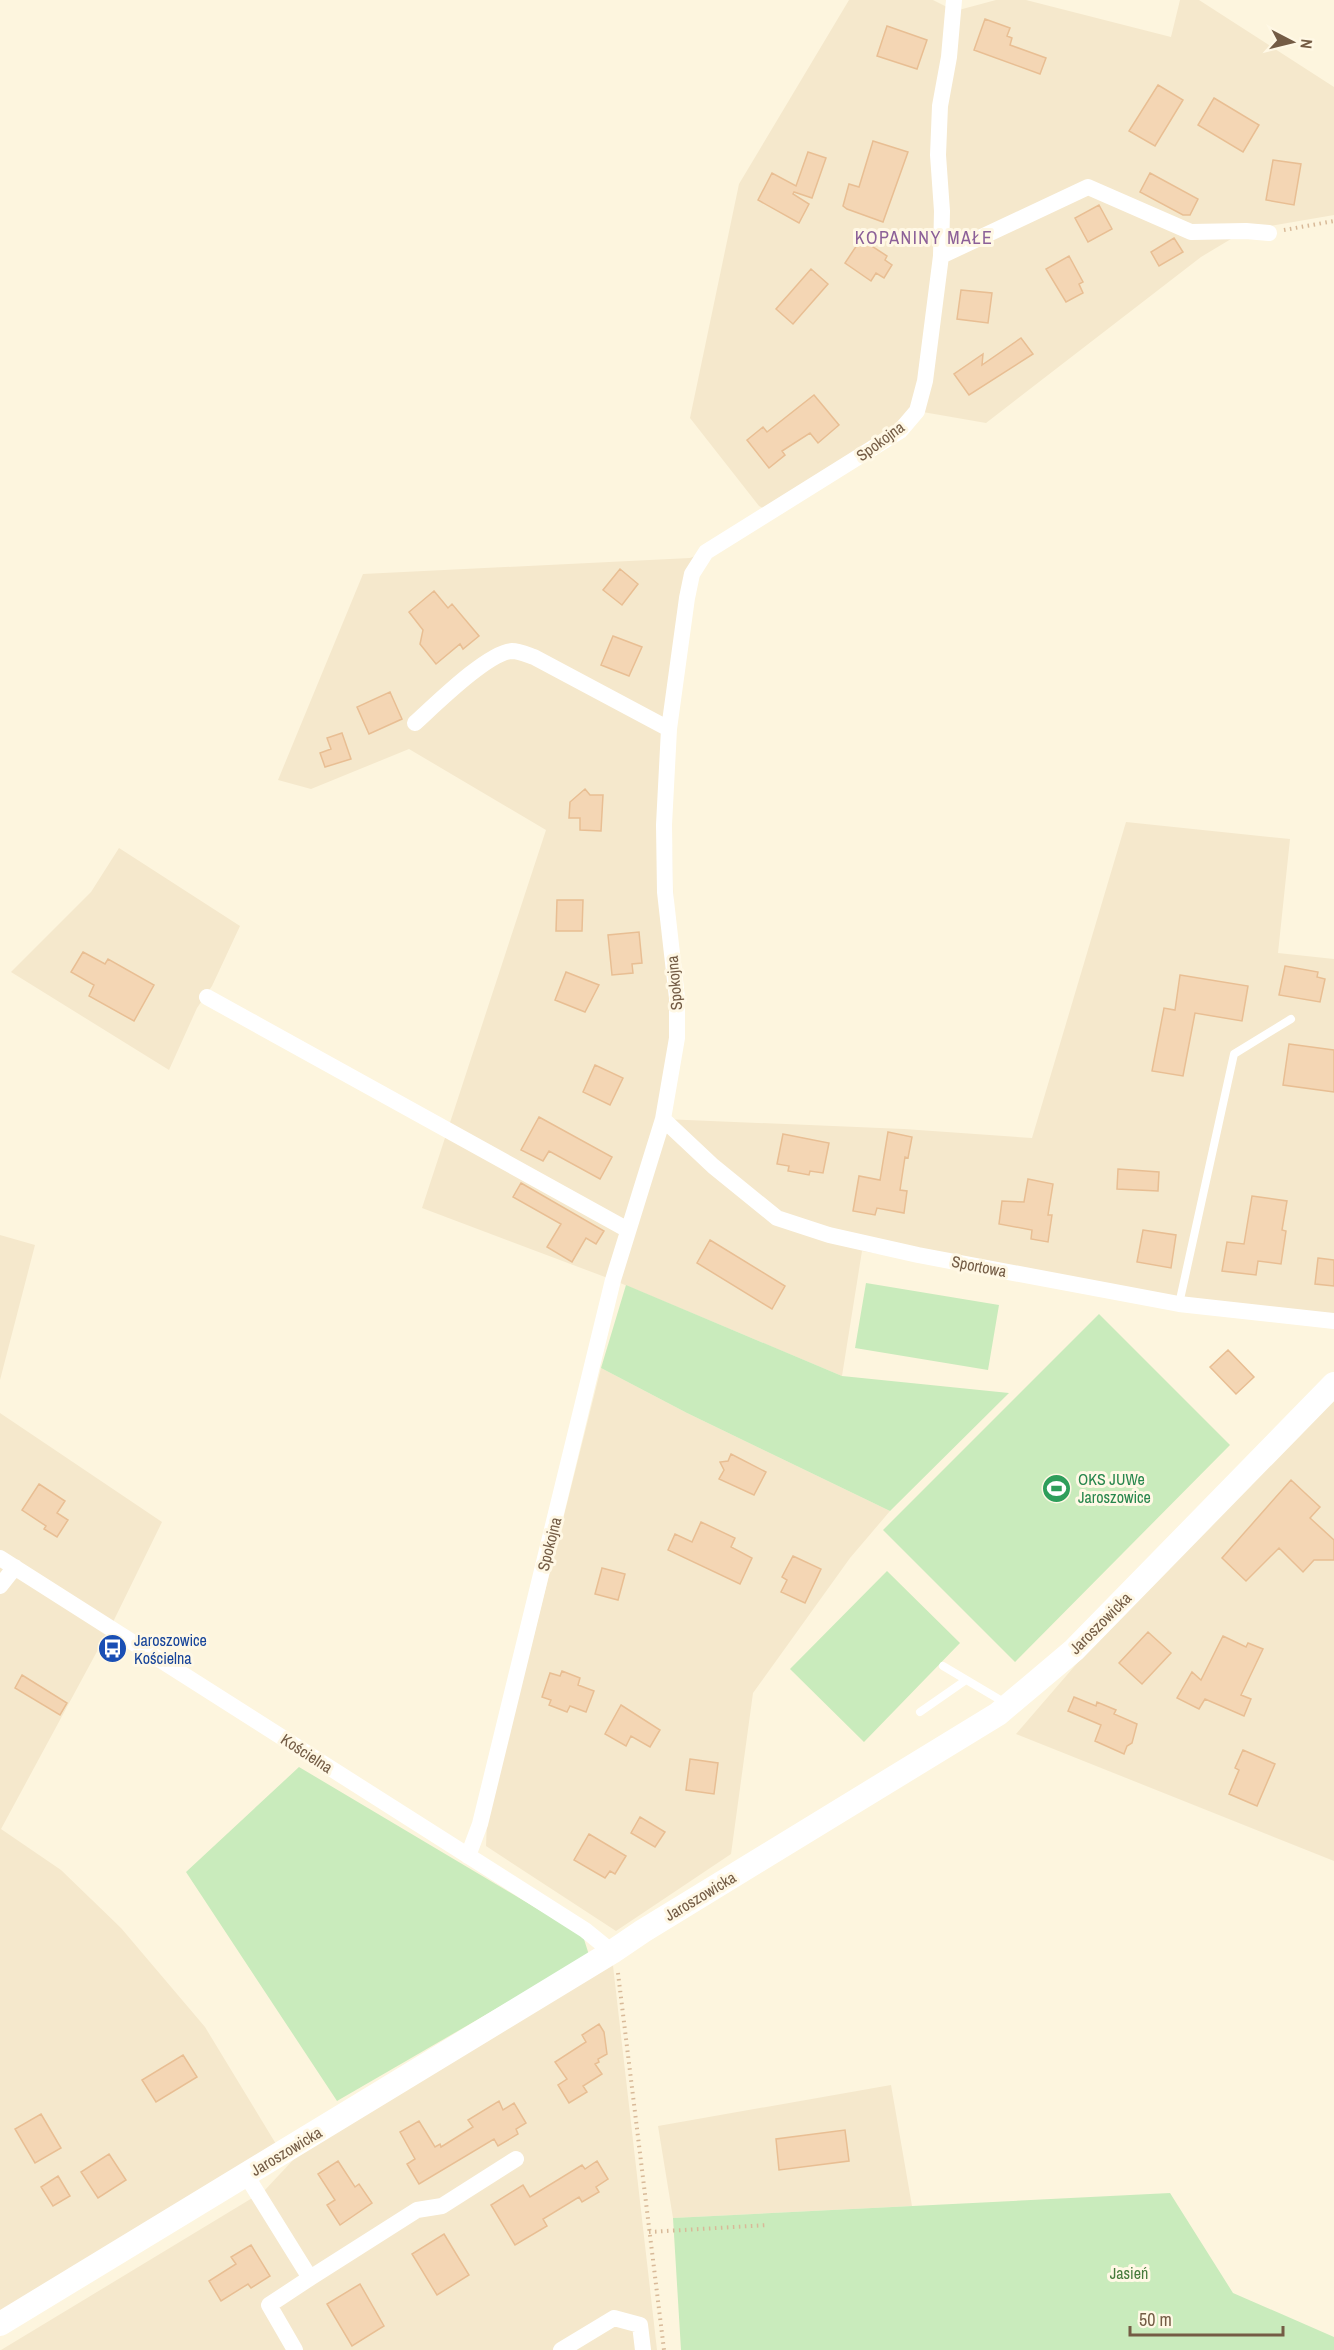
<svg xmlns="http://www.w3.org/2000/svg" width="1334" height="2350" font-family="'Archivo Narrow',sans-serif">
	<style>
		.residential { fill: #f5e8cc }
		.green { fill: #c9ebbc }
		.building { fill: #f4d6b4; stroke: #e8be93; stroke-width: 1.5 }
		.lines { fill: none; stroke-linecap: round; stroke-linejoin: round }
		.path { stroke: #d8b998; stroke-width: 4; stroke-dasharray: 1.5 4.5; stroke-linecap: butt }
		.lane { stroke: #fff; stroke-width: 8 }
		.street { stroke: #fff; stroke-width: 16 }
		.secondary { stroke: #fff; stroke-width: 24 }
		.labels { text-anchor: middle; stroke-width: 6; stroke-linejoin: round; paint-order: stroke }
		.street-label { font-size: 16px; fill: #745c45; stroke: #fff8e5 }
		.leisure-label { font-size: 16px; fill: #27864d; stroke: #fff8e5; text-anchor: start }
		.transit-label { font-size: 16px; fill: #164399; stroke: #fff8e5; text-anchor: start }
		.park-label { font-size: 16px; fill: #477b3c; stroke: #fff8e5 }
		.neighbourhood-label { font-size: 18px; letter-spacing: 1.5px; fill: #8c6098; stroke: #fff8e5 }
	</style>
	<rect width="100%" height="100%" fill="#fdf5de"/>
	<path class="residential" d="M849,0H933L955,11L996,0H1026L1171,37L1180,0H1199L1334,87V215L1246,230L1201,257L986,423L917,411L771,512L759,506L690,418L739,184Z
		M706,552L692,574L669,729L677,1038L663,1119L904,1129L1032,1138L1126,822L1290,839L1278,953L1334,959V1321L1179,1304L862,1251L842,1376L613,1280L422,1208L546,830L409,749L311,789L278,780L363,574L690,558Z
		M119,848L240,926L212,986L197,1008L169,1070L11,972L91,892Z
		M0,1235L35,1245L0,1380Z
		M601,1368L687,1413L890,1511L850,1558L753,1693L731,1854L616,1931L486,1846L487,1822Z
		M1334,1384V1861L1016,1734L1199,1522Z
		M0,1413L162,1522L114,1620L1,1829L61,1870L121,1928L205,2027L276,2144L0,2312Z
		M612,1957L657,2350H1L264,2191L294,2159Z
		M891,2085L912,2206L673,2218L658,2126Z"/>
	<path class="green" d="M866,1283L999,1305L988,1370L855,1348Z
		M626,1285L842,1376L1009,1393L890,1511L687,1413L601,1368Z
		M1099,1314L1230,1445L1015,1662L883,1530Z
		M887,1571L960,1643L864,1742L790,1669Z
		M299,1767L583,1936L589,1955L337,2101L186,1872Z
		M1170,2193L1233,2293L1334,2337V2350H681L673,2218Z"/>
	<path class="building" d="M985,19L1010,28L1007,36L1012,38L1010,45L1046,58L1040,74L974,50Z
		M887,26L927,40L917,69L877,56Z
		M1158,85L1183,100L1155,146L1129,131Z
		M1214,98L1259,125L1243,152L1198,125Z
		M873,141L908,152L883,222L847,209L843,206L849,184L859,187Z
		M808,152L826,158L812,198L794,192L793,194L809,204L799,223L758,200L772,173L796,186Z
		M1273,160L1301,164L1294,205L1266,200Z
		M1150,173L1198,199L1190,215H1183L1140,192Z
		M1099,205L1112,229L1088,242L1075,218Z
		M1174,238L1183,252L1159,266L1151,252Z
		M861,239L887,256L885,260L892,265L884,278L876,273L871,281L845,263Z
		M1069,256L1083,282L1079,284L1083,293L1066,302L1046,269Z
		M811,269L828,284L793,324L776,309Z
		M961,290L992,293L988,323L957,319Z
		M1021,338L1033,354L969,395L954,374L983,354L982,365Z
		M814,395L839,425L818,443L810,433L782,451L785,455L769,468L747,440L763,427L767,432Z
		M620,569L638,584L622,605L603,590Z
		M434,591L448,608L452,604L479,636L463,649L460,644L436,664L420,644L423,630L409,612Z
		M613,636L642,647L629,676L601,665Z
		M390,692L402,719L369,734L357,707Z
		M342,733L351,759L325,767L320,753L331,749L327,738Z
		M585,789L590,795H603L601,831L580,830V818H569L570,802Z
		M557,900H583L582,931H556Z
		M639,932L642,963L632,964L633,973L612,975L608,935Z
		M83,952L105,964L108,959L154,985L134,1021L89,996L94,985L71,972Z
		M1285,966L1318,972L1317,977L1325,979L1320,1002L1279,995Z
		M566,972L599,985L585,1012L555,1000Z
		M1180,975L1248,986L1242,1021L1195,1013L1183,1076L1152,1071L1164,1008L1175,1010Z
		M1289,1044L1334,1050V1092L1283,1085Z
		M595,1065L623,1078L610,1105L583,1092Z
		M539,1117L612,1157L600,1179L549,1151L543,1161L521,1150Z
		M888,1132L912,1137L908,1158L905,1157L900,1190L907,1191L904,1213L877,1208L875,1215L853,1211L859,1176L880,1180Z
		M783,1134L829,1143L823,1173L810,1171L809,1175L788,1171L789,1166L777,1164Z
		M1118,1169L1159,1172L1158,1191L1117,1189Z
		M1028,1179L1053,1184L1048,1215H1052L1048,1242L1031,1239L1032,1230L999,1224L1002,1201L1024,1202Z
		M521,1183L604,1231L596,1244L586,1238L572,1262L547,1247L561,1224L513,1197Z
		M1252,1196L1287,1201L1282,1230L1286,1231L1281,1264L1258,1261L1256,1275L1222,1271L1227,1242L1244,1244Z
		M1143,1230L1176,1235L1171,1268L1137,1262Z
		M710,1240L785,1286L772,1309L697,1263Z
		M1318,1258L1334,1260V1286L1315,1284Z
		M1228,1350L1254,1377L1236,1394L1210,1367Z
		M731,1454L766,1472L754,1495L719,1479L724,1470L720,1462L728,1461Z
		M1291,1480L1320,1507L1310,1518L1334,1540V1560H1314L1303,1572L1279,1548L1246,1581L1222,1558Z
		M39,1484L65,1501L57,1513L68,1520L57,1537L44,1529L46,1526L22,1510Z
		M701,1522L735,1538L731,1547L752,1558L740,1584L668,1550L675,1534L692,1542Z
		M793,1556L821,1569L805,1603L781,1592L787,1580L782,1577Z
		M602,1568L625,1574L618,1600L595,1594Z
		M1148,1632L1171,1653L1142,1684L1119,1663Z
		M1223,1636L1246,1647L1248,1643L1263,1649L1241,1695L1251,1699L1244,1716L1205,1699L1199,1709L1177,1698L1192,1672L1201,1680Z
		M562,1671L580,1678L578,1685L594,1691L586,1712L570,1706L567,1712L549,1705L551,1700L542,1697L550,1673L560,1676Z
		M22,1675L67,1703L60,1715L15,1688Z
		M1074,1697L1096,1706L1097,1702L1116,1710L1114,1714L1137,1724L1132,1743L1127,1746L1124,1754L1095,1741L1101,1725L1068,1711Z
		M621,1705L660,1730L650,1747L631,1736L626,1746L605,1734Z
		M1243,1750L1275,1764L1257,1806L1229,1794L1239,1770L1235,1768Z
		M690,1759L718,1763L714,1794L686,1790Z
		M640,1817L665,1832L655,1847L631,1833Z
		M589,1834L626,1856L615,1874L610,1871L605,1878L574,1860Z
		M599,2024L604,2032L607,2054L598,2059L599,2062L595,2064L602,2074L583,2086L587,2092L569,2103L558,2085L567,2079L555,2062L586,2042L582,2035Z
		M183,2055L197,2077L156,2102L142,2080Z
		M499,2101L503,2110L514,2103L526,2123L516,2129L518,2134L498,2146L494,2139L419,2184L407,2164L415,2159L400,2132L419,2121L435,2147L440,2144L441,2147L473,2127L468,2120Z
		M41,2114L61,2148L35,2163L15,2129Z
		M845,2130L849,2161L779,2170L776,2139Z
		M109,2154L126,2180L98,2198L81,2172Z
		M338,2161L355,2187L359,2184L372,2203L340,2225L327,2205L335,2200L318,2174Z
		M597,2161L608,2179L596,2187L599,2192L582,2202L579,2197L543,2219L547,2226L515,2245L491,2205L523,2185L530,2197L582,2165L585,2169Z
		M58,2176L70,2196L53,2206L41,2187Z
		M444,2234L469,2275L437,2295L412,2254Z
		M251,2245L270,2276L251,2288L248,2284L221,2301L209,2281L236,2264L231,2257Z
		M360,2284L384,2326L352,2346L327,2304Z"/>
	<g class="lines">
		<path class="path" d="M1284,230L1334,221
			M618,1973L664,2350
			M649,2232L768,2225"/>
		<path class="lane" d="M1179,1304L1234,1054L1291,1019
			M943,1666L1007,1704
			M920,1712L966,1680"/>
		<path class="street" d="M941,256L1088,187L1191,232L1246,231L1269,233
			M415,723C434,706 488,652 512,651C519,651 528,655 534,657L669,729
			M207,997L628,1230
			M663,1119L713,1166L777,1218L829,1235L918,1255L1179,1304L1334,1321
			M0,1558L585,1930L612,1952
			M0,1586L15,1567
			M468,1856L480,1824L613,1280L663,1119L677,1038V998L665,892L664,825L669,729L687,598L692,574L706,552L900,431L917,411L925,381L941,256L942,211L938,155L940,106L949,57L954,0
			M246,2175L310,2278L417,2210L442,2206L516,2159
			M295,2350L269,2305L310,2278
			M561,2350L614,2318L640,2325L643,2350"/>
		<path class="secondary" d="M0,2324L612,1952L643,1931L998,1714L1074,1650L1334,1384"/>
	</g>
	<defs>
		<symbol id="stadium-disc" viewBox="-11 -11 22 22"><circle r="9.5" fill="#2e9e5b" stroke="#fff8e5"/><path d="M0-5a6.5 5 0 1 0 0 10a6.5 5 0 1 0 0-10ZM-3.5-1.8h7v3.6h-7Z" fill="#fff"/></symbol>
		<symbol id="bus-disc" viewBox="-11 -11 22 22"><circle r="9.5" fill="#1a4fb4" stroke="#fff8e5"/><path d="M-5-6H5V4H4V6H2V4H-2V6H-4V4H-5ZM-3.5-4V0h7V-4ZM-3.5 1.2v1.5H-2V1.2ZM2 1.2v1.5H3.5V1.2Z" fill="#fff"/></symbol>
	</defs>
	<g fill-rule="evenodd">
		<use href="#stadium-disc" x="1040" y="1472" width="33" height="33"/>
		<use href="#bus-disc" x="96" y="1632" width="33" height="33"/>
	</g>
	<g class="labels">
		<g class="street-label">
			<text transform="translate(880 441) rotate(-36)" y="6">Spokojna</text>
			<text transform="translate(674 983) rotate(-95)" y="6">Spokojna</text>
			<text transform="translate(979 1266) rotate(11)" y="6">Sportowa</text>
			<text transform="translate(549 1544) rotate(-76)" y="6">Spokojna</text>
			<text transform="translate(1100 1623) rotate(-45)" y="6">Jaroszowicka</text>
			<text transform="translate(307 1753) rotate(33)" y="6">Kościelna</text>
			<text transform="translate(700 1896) rotate(-31)" y="6">Jaroszowicka</text>
			<text transform="translate(286 2151) rotate(-31)" y="6">Jaroszowicka</text>
		</g>
		<g class="leisure-label">
			<text x="1078" y="1485">OKS JUWe<tspan x="1078" dy="18">Jaroszowice</tspan></text>
		</g>
		<g class="transit-label">
			<text x="134" y="1646">Jaroszowice<tspan x="134" dy="18">Kościelna</tspan></text>
		</g>
		<g class="park-label">
			<text x="1129" y="2279">Jasień</text>
		</g>
		<g class="neighbourhood-label">
			<text x="924" y="244">KOPANINY MAŁE</text>
		</g>
	</g>
	<g transform="translate(1292 42) rotate(97)" stroke="#fff8e5" stroke-width="4.5" paint-order="stroke">
	<path d="M0-4.5L10 22L0 15L-10 22Z" fill="#745c45"/>
	<text y="-9" font-size="16" font-weight="bold" text-anchor="middle" fill="#745c45">N</text>
	</g>
	<path d="M1130 2326v9h153v-9" fill="none" stroke="#745c45" stroke-width="3"/>
	<text x="1139" y="2326" font-size="18" fill="#745c45" stroke="#fff8e5" stroke-width="4.5" paint-order="stroke">50 m</text>
</svg>
